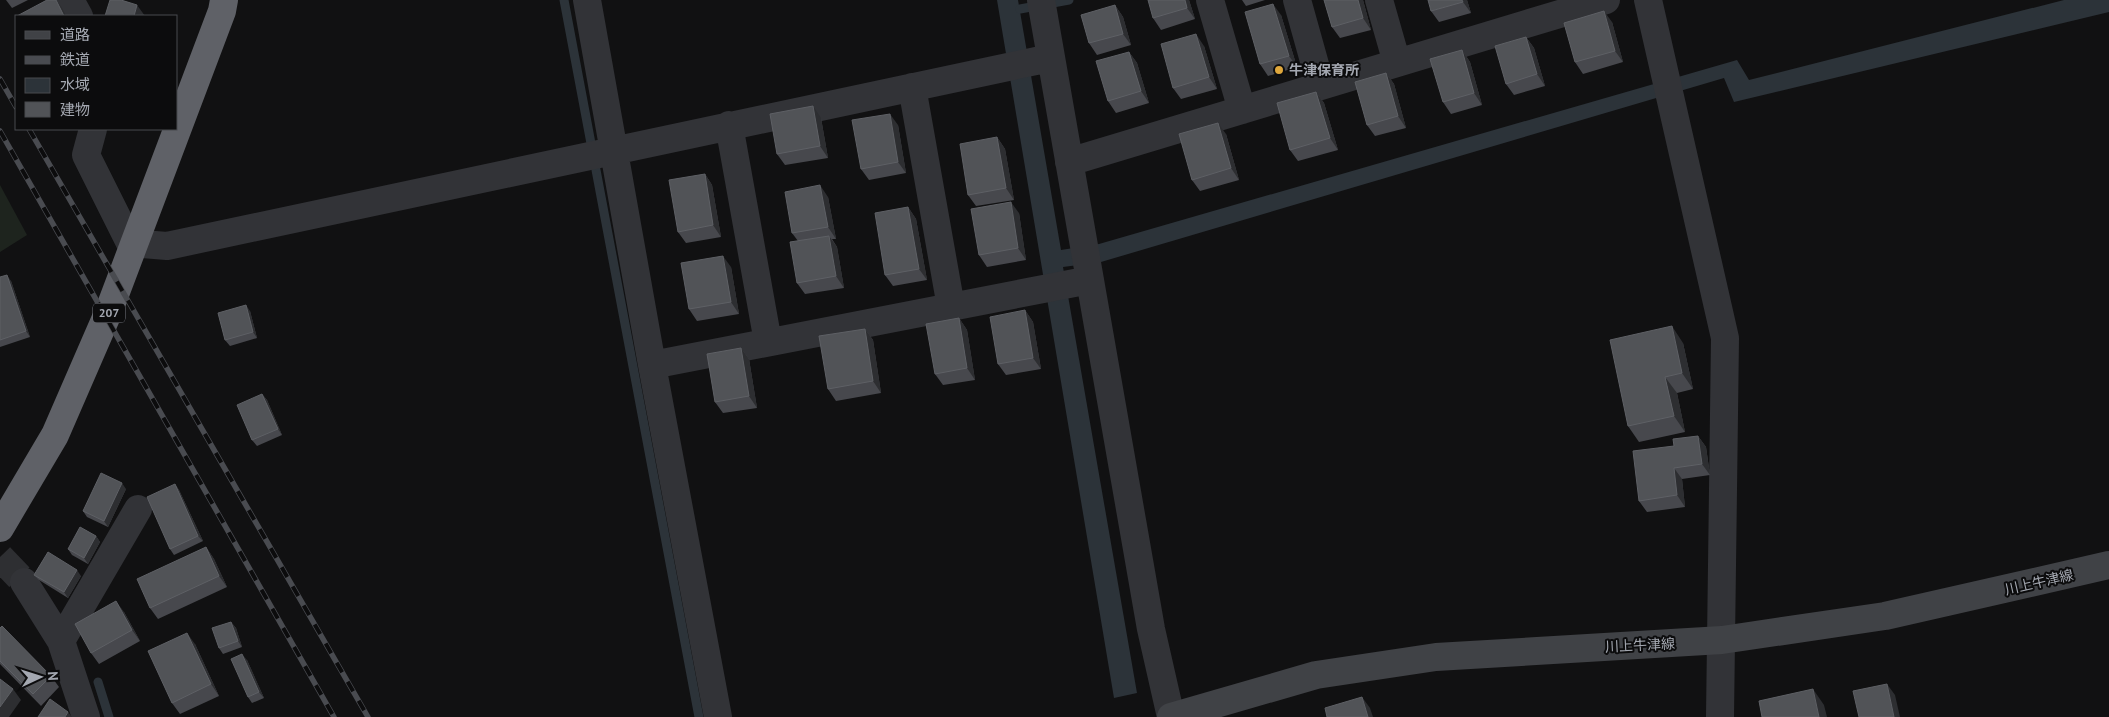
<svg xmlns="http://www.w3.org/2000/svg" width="2109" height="717" font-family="'PT Sans','Noto Sans JP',sans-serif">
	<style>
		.green { fill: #1e241e }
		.water { fill: #2c3339 }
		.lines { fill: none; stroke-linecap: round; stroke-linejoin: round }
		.stream { stroke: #2c3339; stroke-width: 9 }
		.street-tunnel { stroke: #2e2f32; stroke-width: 28; stroke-dasharray: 28 14; stroke-linecap: butt }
		.street { stroke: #323337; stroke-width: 28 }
		.secondary { stroke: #404246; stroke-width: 28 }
		.highway { stroke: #5f6167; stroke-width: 28 }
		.rail-casing { stroke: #494b50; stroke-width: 5.5 }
		.rail { stroke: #0c0c0d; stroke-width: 4; stroke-dasharray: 11; stroke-linecap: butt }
		.wall { fill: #47484d }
		.shaded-wall { fill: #2d2e31 }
		.building { fill: #515357; stroke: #5e6065 }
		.poi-dot { fill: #dfa73c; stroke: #0c0c0d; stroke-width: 2 }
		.labels { text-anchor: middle; stroke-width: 4; stroke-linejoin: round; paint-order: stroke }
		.shield { fill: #0c0c0d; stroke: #767980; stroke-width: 1 }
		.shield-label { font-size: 12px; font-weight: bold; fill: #a4a8b1 }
		.poi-label { font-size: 14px; font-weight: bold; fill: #a4a8b1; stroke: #0c0c0d; text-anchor: start }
		.street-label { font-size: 14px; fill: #a4a8b1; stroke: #0c0c0d }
	</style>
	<rect width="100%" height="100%" fill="#111112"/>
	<path class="green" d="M0,185L27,235L0,252Z"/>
	<path class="water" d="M997,0H1018L1061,250L1099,244L1737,60L1749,80L2064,0H2109V12L1734,102L1724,78L1101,262L1063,267L1137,693L1114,698Z"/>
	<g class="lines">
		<path class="stream" d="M564,0L699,717
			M1020,9L1069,0
			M98,682L109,717"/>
		<path class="street-tunnel" d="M0,557L24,582"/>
		<path class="street" d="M70,0L79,16
			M587,0L652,365L718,717
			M1041,0L1151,629L1171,717
			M1210,0L1242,110
			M1297,0L1321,86
			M1379,0L1397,63
			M1648,0L1725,338L1720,717
			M912,87L951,307
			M729,125L768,342
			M93,129L86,155L130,243L167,246L1050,58
			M1069,162L1606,0
			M652,365L1090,280
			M24,582L61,641L86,717
			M61,641L138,509"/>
		<path class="secondary" d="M1171,717L1316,675L1436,657L1722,640L1885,616L2109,565"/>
		<path class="highway" d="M0,528L55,435L108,313L222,11L224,0"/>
		<defs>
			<path id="rail" d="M0,79L16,107
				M29,129L368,717
				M0,131L334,717"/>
		</defs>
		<use href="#rail" class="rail-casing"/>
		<use href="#rail" class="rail"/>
	</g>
	<path class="wall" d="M6,0H28L12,8Z
		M1189,0L1195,19L1161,30L1153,18Z
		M1242,0H1265L1246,6Z
		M1324,0H1363L1371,30L1340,38L1332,27Z
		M1467,0L1471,13L1439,22L1431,11Z
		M1115,5L1123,17L1131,45L1097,55L1089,43Z
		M1281,15L1297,67L1268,76L1260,64Z
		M1612,22L1623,62L1583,74L1575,62Z
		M1526,37L1534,48L1545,86L1514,95L1506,84Z
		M1204,46L1217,89L1181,99L1173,88Z
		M1462,50L1470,62L1482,105L1451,114L1443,102Z
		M1129,52L1137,63L1149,103L1116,113L1108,101Z
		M1386,73L1394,84L1406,128L1375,136L1367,125Z
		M1316,92L1324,103L1338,150L1298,161L1290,150Z
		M821,118L828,158L785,165L777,154Z
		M898,125L906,173L869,180L861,169Z
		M1226,134L1239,180L1200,191L1192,180Z
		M997,137L1005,149L1014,200L976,206L968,195Z
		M705,174L712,185L721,237L686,243L678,232Z
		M828,197L836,239H832L837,247L844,288L805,294L797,283L798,241L792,233Z
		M908,207L916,219L927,280L893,286L885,275Z
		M1019,213L1026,260L987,267L979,255Z
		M731,267L739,314L697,321L689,309Z
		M0,277L11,281L30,337L0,347Z
		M1025,310L1033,322L1041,369L1006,375L998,364Z
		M250,311L257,338L230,346L225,340Z
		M959,318L967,330L975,380L943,385L935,374Z
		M865,329L873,340L881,393L836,401L828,389Z
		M1683,343L1693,389L1677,393L1685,432L1639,442L1628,426Z
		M741,348L749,359L757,408L723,413L715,402Z
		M262,394L267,400L282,435L257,446L252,440Z
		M1698,436L1706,447L1710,475L1682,479L1685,507L1647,512L1639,501L1674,446Z
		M175,484L179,490L203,541L174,555L170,549Z
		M126,489L108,527L87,517L83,511Z
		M96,536L100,542L88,564L72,555L68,549Z
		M206,547L214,559L227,587L158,619L150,608Z
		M34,575L81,576L68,598L39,580Z
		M124,612L140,641L99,664L91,653Z
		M231,622L236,628L242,647L223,654L219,648Z
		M0,628L51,676L59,687L41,706L0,664Z
		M195,644L219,696L180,714L172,703Z
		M247,660L264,698L252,703L248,697Z"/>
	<path class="shaded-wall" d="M56,0L62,8L66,16H64Z
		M1185,0H1189L1195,19L1187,8Z
		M1358,0H1363L1371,30L1363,18Z
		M1462,0H1467L1471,13L1463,2Z
		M1273,4L1281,15L1297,67L1289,56Z
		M137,5L145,16H134Z
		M1115,5L1123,17L1131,45L1123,34Z
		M1604,11L1612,22L1623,62L1615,51Z
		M1196,34L1204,46L1217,89L1209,77Z
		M1526,37L1534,48L1545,86L1537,74Z
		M1462,50L1470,62L1482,105L1474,93Z
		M1129,52L1137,63L1149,103L1141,91Z
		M1386,73L1394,84L1406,128L1398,116Z
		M1316,92L1324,103L1338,150L1330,138Z
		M813,106L821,118L828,158L820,146Z
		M890,114L898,125L906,173L898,162Z
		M1218,123L1226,134L1239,180L1231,168Z
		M997,137L1005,149L1014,200L1006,188Z
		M705,174L712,185L721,237L713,225Z
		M820,185L828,197L836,239L828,227Z
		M1011,202L1019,213L1026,260L1018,248Z
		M908,207L916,219L927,280L919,269Z
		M829,236L837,247L844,288L836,276Z
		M723,256L731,267L739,314L731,302Z
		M7,275L11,281L30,337L26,331Z
		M246,305L250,311L257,338L253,332Z
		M1025,310L1033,322L1041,369L1033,358Z
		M959,318L967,330L975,380L967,368Z
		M1672,326L1683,343L1693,389L1682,373Z
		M865,329L873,340L881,393L873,381Z
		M741,348L749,359L757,408L749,396Z
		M1665,377L1677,393L1685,432L1674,416Z
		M262,394L267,400L282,435L278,429Z
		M1698,436L1706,447L1710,475L1702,464Z
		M1674,468L1682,479L1685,507L1677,495Z
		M122,483L126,489L108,527L104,521Z
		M175,484L179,490L203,541L198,536Z
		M96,536L100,542L88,564L84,558Z
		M206,547L214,559L227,587L219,576Z
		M77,570L81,576L68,598L64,592Z
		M116,601L124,612L140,641L132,630Z
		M231,622L236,628L242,647L238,641Z
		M187,633L195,644L219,696L211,684Z
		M242,654L247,660L264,698L259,692Z
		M1887,684L1895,695L1900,717H1894Z
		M13,689L21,700L9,717H0V707Z
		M1813,689L1824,705L1827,717H1819Z
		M1362,697L1370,708L1373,717H1368Z
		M68,712L72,717H65Z"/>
	<path class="building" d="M47,0H56L64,16H17Z
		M110,0H121L137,5L134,16H105Z
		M1148,0H1185L1187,8L1153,18Z
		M1324,0H1358L1363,18L1332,27Z
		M1428,0H1462L1463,2L1431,11Z
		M1273,4L1289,56L1260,64L1245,12Z
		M1115,5L1123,34L1089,43L1081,15Z
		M1604,11L1615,51L1575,62L1564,23Z
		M1196,34L1209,77L1173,88L1161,44Z
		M1526,37L1537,74L1506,84L1495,46Z
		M1462,50L1474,93L1443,102L1430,59Z
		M1129,52L1141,91L1108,101L1096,61Z
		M1386,73L1398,116L1367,125L1355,82Z
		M1316,92L1330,138L1290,150L1277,103Z
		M813,106L820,146L777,154L770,114Z
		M890,114L898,162L861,169L852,120Z
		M1218,123L1231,168L1192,180L1179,134Z
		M997,137L1006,188L968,195L960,144Z
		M705,174L713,225L678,232L669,180Z
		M820,185L828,227L792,233L785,192Z
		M1011,202L1018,248L979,255L971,209Z
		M908,207L919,269L885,275L875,213Z
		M829,236L836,276L797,283L790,242Z
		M723,256L731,302L689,309L681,263Z
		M7,275L26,331L0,340V277Z
		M246,305L253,332L225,340L218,313Z
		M1025,310L1033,358L998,364L990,317Z
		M959,318L967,368L935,374L926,324Z
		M1672,326L1682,373L1665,377L1674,416L1628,426L1610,340Z
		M865,329L873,381L828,389L819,336Z
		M741,348L749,396L715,402L707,354Z
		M262,394L278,429L252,440L237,405Z
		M1698,436L1702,464L1674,468L1677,495L1639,501L1633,451L1674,446L1673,439Z
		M101,473L122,483L104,521L83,511Z
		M175,484L198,536L170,549L147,497Z
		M80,527L96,536L84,558L68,549Z
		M206,547L219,576L150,608L137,579Z
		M48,552L77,570L64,592L34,575Z
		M116,601L132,630L91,653L75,624Z
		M231,622L238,641L219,648L212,628Z
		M2,626L51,676L33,694L0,661V628Z
		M187,633L211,684L172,703L148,651Z
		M242,654L259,692L248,697L231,659Z
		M0,679L13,689L0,707Z
		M1887,684L1894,717H1859L1853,691Z
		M1813,689L1819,717H1762L1759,701Z
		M1362,697L1368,717H1327L1325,708Z
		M50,699L68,712L65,717H38Z"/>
	<circle class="poi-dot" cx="1279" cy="70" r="5"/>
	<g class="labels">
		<rect class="shield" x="93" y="303.5" width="32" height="19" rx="4"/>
		<g class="shield-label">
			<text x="109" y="317">207</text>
		</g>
		<g class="poi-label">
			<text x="1289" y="75">牛津保育所</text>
		</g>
		<g class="street-label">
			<text transform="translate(2039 582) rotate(-13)" y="5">川上牛津線</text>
			<text transform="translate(1640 645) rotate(-3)" y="5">川上牛津線</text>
		</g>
	</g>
	<rect x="15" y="15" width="162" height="115" fill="#0c0c0d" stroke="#494a4f"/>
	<rect x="25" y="31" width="25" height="8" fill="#404246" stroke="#494a4f"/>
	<text x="60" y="40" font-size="15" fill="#a4a8b1">道路</text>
	<rect x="25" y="56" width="25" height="8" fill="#494b50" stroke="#494a4f"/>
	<text x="60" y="65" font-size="15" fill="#a4a8b1">鉄道</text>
	<rect x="25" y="78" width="25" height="15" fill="#2c3339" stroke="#494a4f"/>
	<text x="60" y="90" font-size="15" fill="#a4a8b1">水域</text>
	<rect x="25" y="102" width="25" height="15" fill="#515357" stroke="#494a4f"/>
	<text x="60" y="115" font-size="15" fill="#a4a8b1">建物</text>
	<g transform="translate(40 677) rotate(86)" stroke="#0c0c0d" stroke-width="4" paint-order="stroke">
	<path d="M0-4L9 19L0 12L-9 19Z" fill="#a4a8b1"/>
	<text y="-8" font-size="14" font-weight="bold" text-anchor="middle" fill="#a4a8b1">N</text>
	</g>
</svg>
